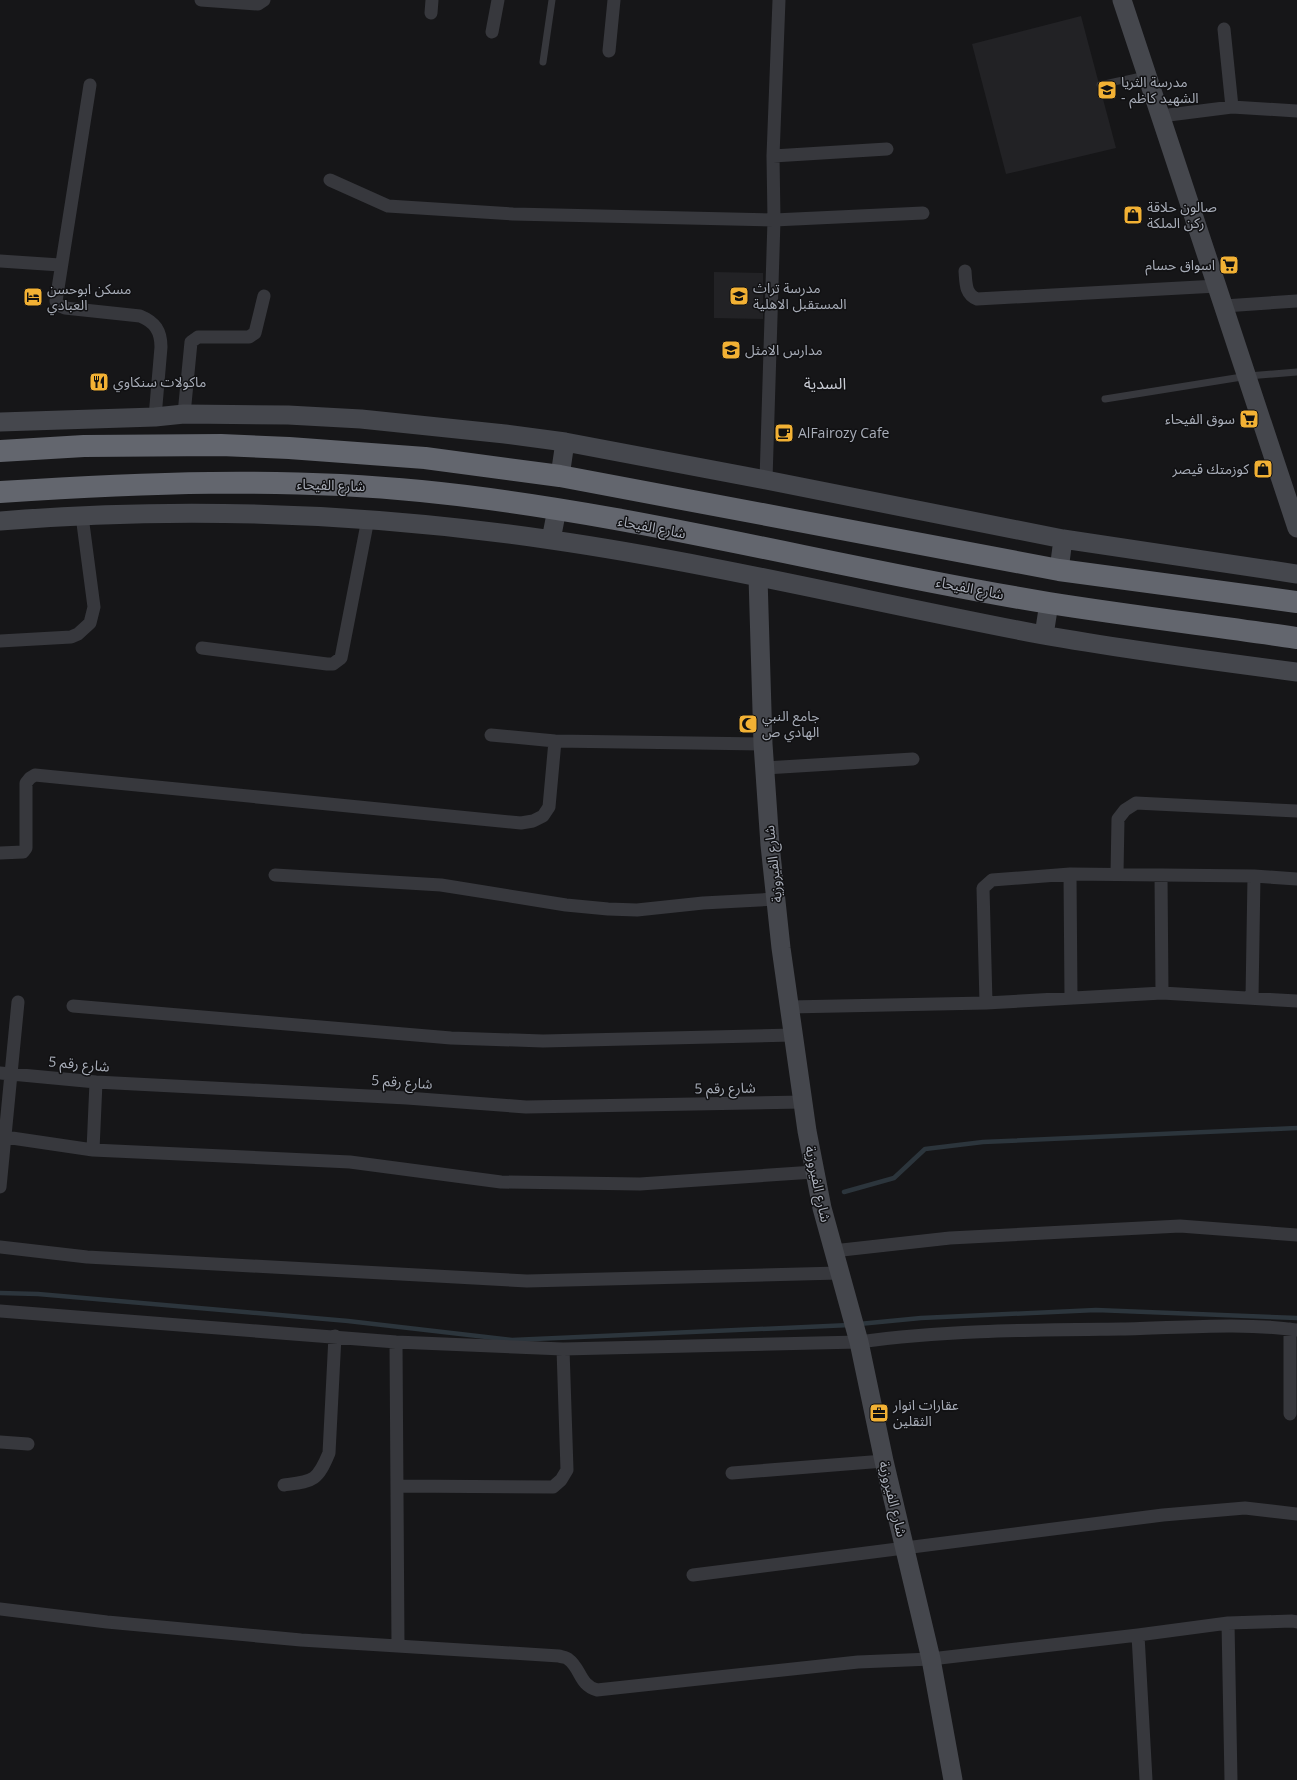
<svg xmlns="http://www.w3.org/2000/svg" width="1297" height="1780" font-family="'Open Sans','Noto Sans Arabic',sans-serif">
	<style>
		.built { fill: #222225 }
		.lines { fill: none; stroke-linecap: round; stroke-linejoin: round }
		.stream { stroke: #2c353c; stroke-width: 4.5 }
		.lane { stroke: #37383d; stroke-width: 7 }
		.street { stroke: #37383d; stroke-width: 13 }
		.secondary { stroke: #45474d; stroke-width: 19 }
		.highway { stroke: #63666e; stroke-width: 22 }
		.labels { text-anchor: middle; stroke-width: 3; stroke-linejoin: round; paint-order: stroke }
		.poi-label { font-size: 14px; fill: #a8adb8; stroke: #111113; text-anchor: start }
		.street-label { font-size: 14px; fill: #a8adb8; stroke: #111113 }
		.quarter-label { font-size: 16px; fill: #c9ccd4; stroke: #111113 }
	</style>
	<rect width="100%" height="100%" fill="#161618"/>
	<path class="built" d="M1081,16L1116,148L1006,174L972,44Z
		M714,272L763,273V319L714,318Z"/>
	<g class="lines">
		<path class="stream" d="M844,1192L894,1178L925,1149L983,1142L1297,1128
			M0,1293L38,1294L348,1321L512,1340L850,1325
			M859,1324L921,1318L1096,1310L1297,1318"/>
		<path class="lane" d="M543,62L552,0
			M1100,85L1146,75
			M1105,399L1248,376L1297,372"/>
		<path class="street" d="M201,0L258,4L264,0
			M431,13L432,0
			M1224,29L1232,107
			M492,32L498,0
			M609,51L614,0
			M90,85L56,301L58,305L65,308L140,316C155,322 161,331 161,347L155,417
			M1161,116L1232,107L1297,111
			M773,156L887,149
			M330,180L388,206L513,214L774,220L923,213
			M0,261L60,265
			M965,271C966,283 965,294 977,299L1217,286
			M1224,306L1297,301
			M184,414L191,342L198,337H249L255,333L264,296
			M766,480L774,220L773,156L779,0
			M0,641L71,637L78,634L90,623L94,607L82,516
			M202,648L327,664H333L341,658L368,519
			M491,735L555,741L763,744
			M765,768L913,759
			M0,853L23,852L26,848V783L30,778L35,775L521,823L533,821L543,816L549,807L555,741
			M1070,874L1071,998
			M1117,874L1118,819L1125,810L1136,803L1297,811
			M275,875L441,885L566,905L608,909L637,910L703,903L776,899
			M1161,875L1162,993
			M1252,998L1254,876
			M986,1003L983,888L992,880L1070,874L1254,876L1297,879
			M73,1006L451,1038L543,1041L793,1035
			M789,1007L986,1003L1162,993L1297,1001
			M0,1073L96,1082L407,1098L526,1107L803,1102
			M5,1137L93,1150L350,1162L501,1182L640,1184L814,1172
			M93,1150L96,1082
			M0,1187L18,1002
			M0,1247L87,1257L527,1281L839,1273
			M833,1251L950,1238L1180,1226L1297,1235
			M0,1311L396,1342L563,1349L859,1342C946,1330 1034,1330 1121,1329C1179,1328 1239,1322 1297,1330
			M396,1342L398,1646
			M1290,1414V1329
			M0,1442L28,1444
			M732,1473L884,1461
			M284,1485C313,1481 317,1482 329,1453L335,1336
			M397,1486L553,1487L561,1480L567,1470L563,1349
			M693,1575L1163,1515L1245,1508L1297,1514
			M0,1609L107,1622L301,1640L559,1656C562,1657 566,1657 568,1659C581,1668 579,1685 597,1690L858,1662L931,1659L1138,1635L1228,1623L1292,1621L1297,1622
			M1228,1623L1231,1780
			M1138,1635L1146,1780"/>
		<path class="secondary" d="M1122,0L1297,528
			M0,422L155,417L184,414L288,415L361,419L505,434L565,442L766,480L1063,539L1297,574
			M560,476L565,442
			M0,521C184,506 369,513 552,540C717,564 879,604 1043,635C1127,650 1212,661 1297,672
			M551,540L557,509
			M1059,570L1063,539
			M758,577L763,744L770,845L781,948L807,1131L822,1208L859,1342L884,1461L931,1659L953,1780
			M1044,635L1049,603"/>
		<path class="highway" d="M0,451L84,446L221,445L289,448L425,458L560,476L1059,570L1297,602
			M0,492C140,483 281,477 421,491C633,512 839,569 1049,603C1131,616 1215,626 1297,638"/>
	</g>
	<defs>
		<symbol id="school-square" viewBox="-11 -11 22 22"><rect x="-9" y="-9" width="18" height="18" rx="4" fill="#f2b134" stroke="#111113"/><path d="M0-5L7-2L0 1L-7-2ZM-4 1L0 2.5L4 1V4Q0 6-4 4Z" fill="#111"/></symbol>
		<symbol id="shop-square" viewBox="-11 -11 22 22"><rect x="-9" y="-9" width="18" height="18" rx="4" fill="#f2b134" stroke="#111113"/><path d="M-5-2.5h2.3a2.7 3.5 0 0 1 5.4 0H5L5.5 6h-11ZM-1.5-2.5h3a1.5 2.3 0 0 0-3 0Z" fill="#111"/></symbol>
		<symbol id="supermarket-square" viewBox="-11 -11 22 22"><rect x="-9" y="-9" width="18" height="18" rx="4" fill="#f2b134" stroke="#111113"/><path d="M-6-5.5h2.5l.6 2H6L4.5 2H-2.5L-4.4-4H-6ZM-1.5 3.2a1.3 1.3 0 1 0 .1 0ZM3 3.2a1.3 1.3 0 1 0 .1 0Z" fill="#111"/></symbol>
		<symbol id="hotel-square" viewBox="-11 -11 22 22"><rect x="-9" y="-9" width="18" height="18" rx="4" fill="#f2b134" stroke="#111113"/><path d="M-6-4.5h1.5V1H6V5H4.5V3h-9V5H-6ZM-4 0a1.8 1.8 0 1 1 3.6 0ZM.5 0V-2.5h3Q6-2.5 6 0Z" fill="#111"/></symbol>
		<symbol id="restaurant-square" viewBox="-11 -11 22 22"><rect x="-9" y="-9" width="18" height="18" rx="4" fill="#f2b134" stroke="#111113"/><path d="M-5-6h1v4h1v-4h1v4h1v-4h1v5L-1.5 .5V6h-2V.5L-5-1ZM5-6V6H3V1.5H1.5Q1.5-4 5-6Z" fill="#111"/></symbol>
		<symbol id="cafe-square" viewBox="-11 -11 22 22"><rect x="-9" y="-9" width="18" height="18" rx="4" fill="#f2b134" stroke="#111113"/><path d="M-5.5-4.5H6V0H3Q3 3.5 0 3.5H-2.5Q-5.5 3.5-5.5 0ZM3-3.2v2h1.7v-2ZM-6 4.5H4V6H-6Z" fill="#111"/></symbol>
		<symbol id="mosque-square" viewBox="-11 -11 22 22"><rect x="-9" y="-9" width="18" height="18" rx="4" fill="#f2b134" stroke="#111113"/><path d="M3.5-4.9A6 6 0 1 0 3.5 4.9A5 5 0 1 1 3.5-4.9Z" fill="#111"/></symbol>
		<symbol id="office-square" viewBox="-11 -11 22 22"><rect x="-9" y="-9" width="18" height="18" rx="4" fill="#f2b134" stroke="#111113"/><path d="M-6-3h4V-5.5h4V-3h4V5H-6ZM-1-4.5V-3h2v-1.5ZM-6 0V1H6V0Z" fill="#111"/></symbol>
	</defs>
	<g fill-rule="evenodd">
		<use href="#school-square" x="1096" y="79" width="22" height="22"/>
		<use href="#shop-square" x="1122" y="204" width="22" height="22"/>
		<use href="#supermarket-square" x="1218" y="254" width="22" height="22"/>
		<use href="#school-square" x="728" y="285" width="22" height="22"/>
		<use href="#hotel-square" x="22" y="286" width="22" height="22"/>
		<use href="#school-square" x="720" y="339" width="22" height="22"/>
		<use href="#restaurant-square" x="88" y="371" width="22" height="22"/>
		<use href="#supermarket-square" x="1238" y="408" width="22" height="22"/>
		<use href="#cafe-square" x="773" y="422" width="22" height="22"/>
		<use href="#shop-square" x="1252" y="458" width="22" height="22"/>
		<use href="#mosque-square" x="737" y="713" width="22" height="22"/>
		<use href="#office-square" x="868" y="1402" width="22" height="22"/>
	</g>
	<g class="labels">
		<g class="poi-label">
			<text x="1121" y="87">مدرسة الثريا<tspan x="1121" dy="16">- الشهيد كاظم</tspan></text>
			<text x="1147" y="212">صالون حلاقة<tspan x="1147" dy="16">ركن الملكة</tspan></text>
			<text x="1215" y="270" text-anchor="end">اسواق حسام</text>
			<text x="753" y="293">مدرسة تراث<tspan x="753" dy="16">المستقبل الاهلية</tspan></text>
			<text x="47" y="294">مسكن ابوحسن<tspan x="47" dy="16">العبادي</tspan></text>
			<text x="745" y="355">مدارس الامثل</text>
			<text x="113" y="387">ماكولات سنكاوي</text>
			<text x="1235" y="424" text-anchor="end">سوق الفيحاء</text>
			<text x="798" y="438">AlFairozy Cafe</text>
			<text x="1249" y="474" text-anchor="end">كوزمتك قيصر</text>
			<text x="762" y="721">جامع النبي<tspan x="762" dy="16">الهادي ص</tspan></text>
			<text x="893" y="1410">عقارات انوار<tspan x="893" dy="16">الثقلين</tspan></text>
		</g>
		<g class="street-label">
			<text transform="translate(331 485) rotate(2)" y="5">شارع الفيحاء</text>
			<text transform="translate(652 527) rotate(11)" y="5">شارع الفيحاء</text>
			<text transform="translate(970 588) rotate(11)" y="5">شارع الفيحاء</text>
			<text transform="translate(773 864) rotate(-96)" y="5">شارع الفيروزية</text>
			<text transform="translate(79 1064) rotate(5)" y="5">شارع رقم 5</text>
			<text transform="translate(402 1082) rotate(4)" y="5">شارع رقم 5</text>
			<text transform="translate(725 1088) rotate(-1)" y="5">شارع رقم 5</text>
			<text transform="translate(818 1184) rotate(78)" y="5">شارع الفيروزية</text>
			<text transform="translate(893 1499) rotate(76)" y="5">شارع الفيروزية</text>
		</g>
		<g class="quarter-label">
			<text x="825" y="389">السدية</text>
		</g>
	</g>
</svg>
